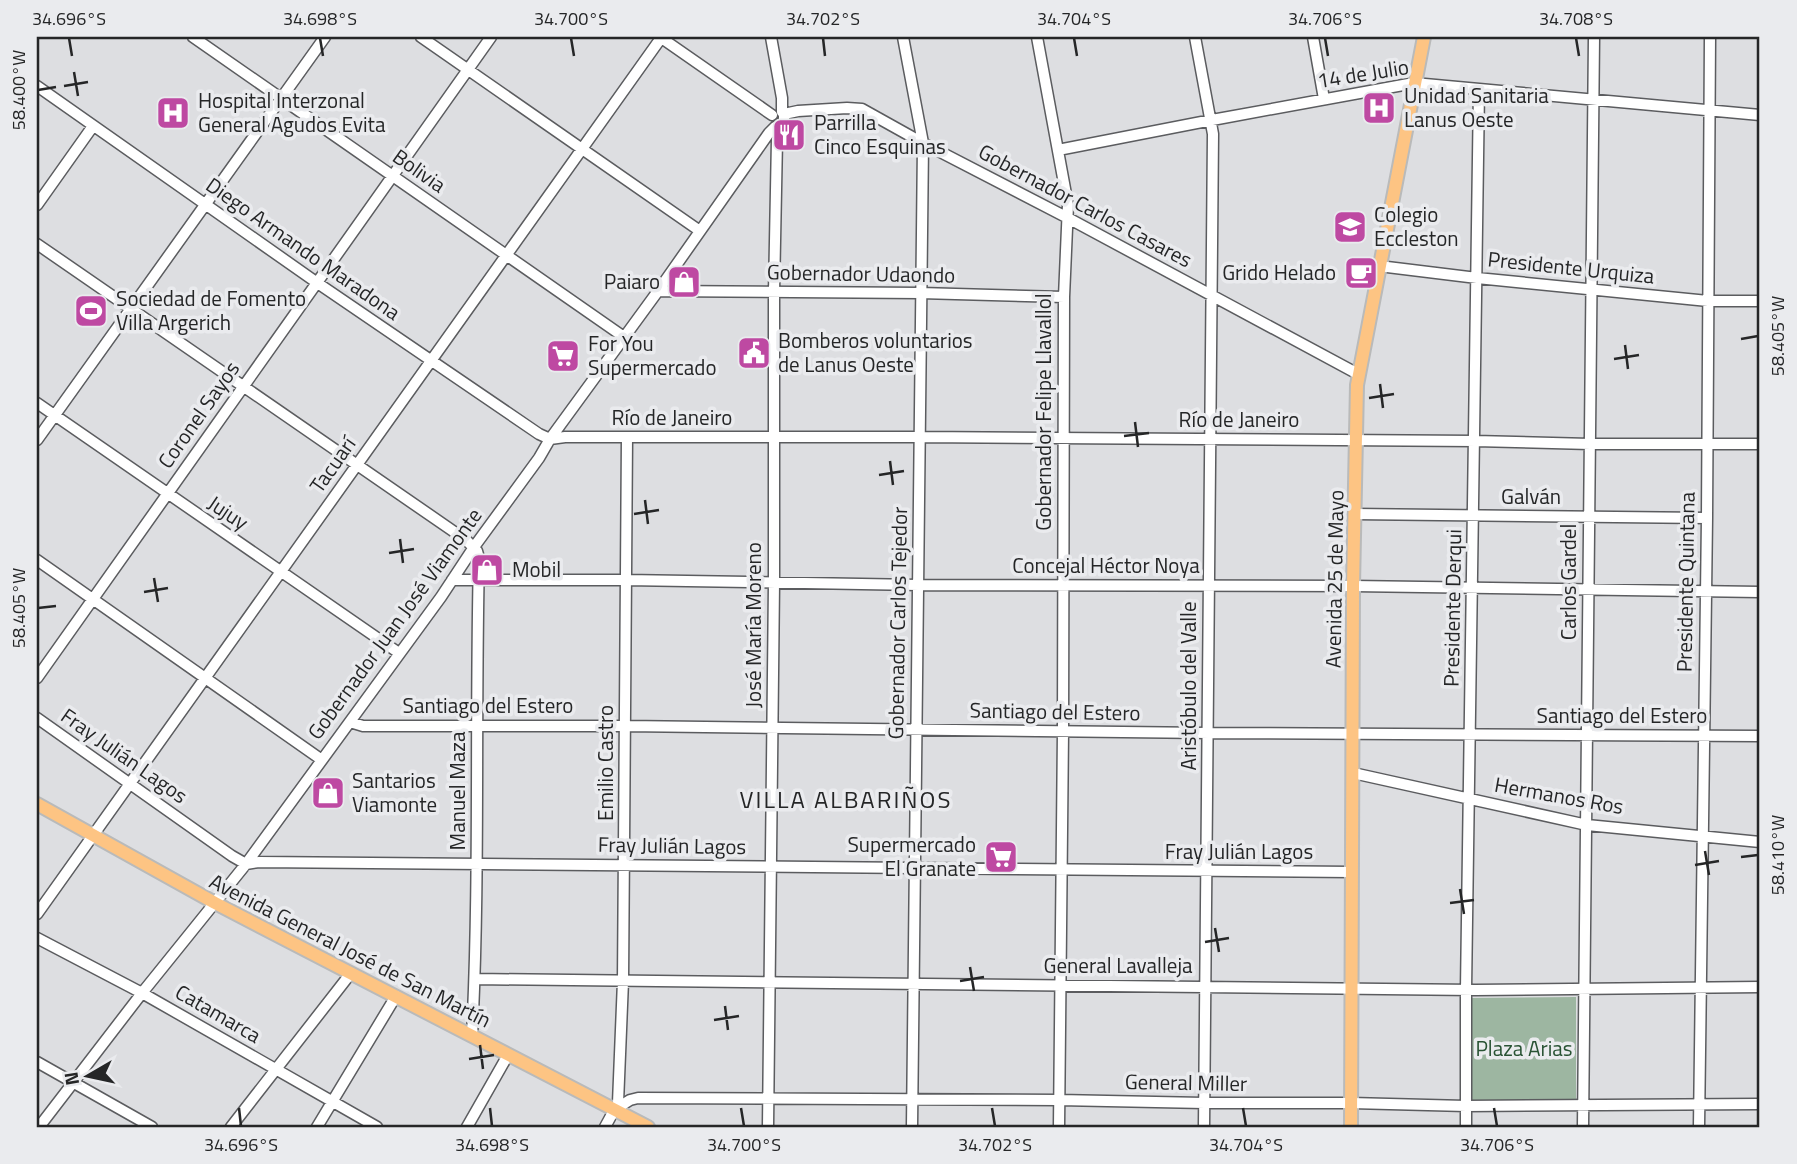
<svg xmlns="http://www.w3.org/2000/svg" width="1797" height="1164" font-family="'Titillium Web',sans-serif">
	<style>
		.green { fill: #9db6a1 }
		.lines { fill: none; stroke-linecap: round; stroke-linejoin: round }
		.minor-casing { stroke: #5b5c5f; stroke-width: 13 }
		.major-casing { stroke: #b9baba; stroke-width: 16 }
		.minor { stroke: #fff; stroke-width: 10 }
		.major { stroke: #fdc483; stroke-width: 12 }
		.ticks { fill: none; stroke: #252627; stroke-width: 2.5 }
		.labels { text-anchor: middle; stroke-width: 7; stroke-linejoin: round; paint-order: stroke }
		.street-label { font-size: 21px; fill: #252627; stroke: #eaebee }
		.poi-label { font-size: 21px; fill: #252627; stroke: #eaebee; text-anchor: start }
		.park-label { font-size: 21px; fill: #295334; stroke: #eaebee }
		.quarter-label { font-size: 24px; letter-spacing: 2px; fill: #252627; stroke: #eaebee }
		.neatline { fill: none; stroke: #252627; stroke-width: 2.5 }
		.ticks-label { font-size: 18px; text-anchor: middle; fill: #252627 }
	</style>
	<rect width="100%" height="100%" fill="#dddee1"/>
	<path class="green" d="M1576,997V1101H1472L1471,998Z"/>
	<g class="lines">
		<defs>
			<path id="minor" d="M193,37L624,337
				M421,37L700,231
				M660,37L772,115
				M771,37L782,98V112
				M903,37L923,143L912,1127
				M1037,37L1068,205L1064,297L1063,731L1059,1127
				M1195,37L1213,134L1204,1127
				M1313,37L1324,99
				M37,86L316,282L539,434L550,439
				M784,114L798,111L847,108L862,109L923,143L1066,217L1358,374
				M1058,150L1212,120L1414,83L1760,115
				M37,205L93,126
				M37,244L466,540L477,551L479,558C475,718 480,877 472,1036
				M1379,266L1477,278L1708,301H1760
				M658,291L920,293L1064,297
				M37,403L399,653
				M550,439L565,437H919L1475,441L1590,444H1760
				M37,440L325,37
				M1354,514L1707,518
				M37,560L322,760
				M452,580H626L918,585L1353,586L1760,592
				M37,678L491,37
				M37,718L232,856L246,864L259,862L1352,872
				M350,722L363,726H626L1208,733L1760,736
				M1353,773L1587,825L1760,842
				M37,914L661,38
				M37,938L142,993L377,1127
				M475,979L1475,990L1760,987
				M37,1062L152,1127
				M614,1110L630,1100L638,1098L1059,1100L1204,1103H1351L1466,1106L1760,1104
				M39,1127L142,993L246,864L441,597L474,547L539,458L550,439L658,291L769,133L775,127L784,122V114
				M231,1127L351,973
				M317,1127L396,996
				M467,1127L508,1055
				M605,1127L618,1103L623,981L627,437
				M768,1127L774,583V292L777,139L782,124
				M1466,1127V989L1479,89
				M1583,1127L1594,37
				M1699,1127L1707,518L1710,37"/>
			<path id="major" d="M37,804L215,903L648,1127
				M1351,1127L1353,586L1357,385L1424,37"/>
		</defs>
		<use href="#minor" class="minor-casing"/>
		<use href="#major" class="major-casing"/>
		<use href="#minor" class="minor"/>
		<use href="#major" class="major"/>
	</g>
	<path class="ticks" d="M69,38L72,56M320,38L323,56M571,38L574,56M823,38L825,56M1074,38L1077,56M1325,38L1328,56M1576,38L1579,56M74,72L78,96M64,86L88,82M38,90L56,87M1741,339L1758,336M1625,345L1628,369M1614,359L1639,355M1380,384L1383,408M1369,398L1394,394M1135,422L1138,447M1124,436L1149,433M890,461L893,485M879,475L904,471M645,500L648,524M634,514L659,510M400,539L403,563M389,553L414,549M154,578L158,602M144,592L168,588M38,608L56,606M1705,851L1709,875M1741,857L1758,855M1695,865L1719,861M1460,889L1464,914M1450,903L1474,900M1215,928L1219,952M1205,942L1229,938M970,967L974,991M960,981L984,977M725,1006L728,1030M714,1020L739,1016M480,1045L483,1069M469,1059L494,1055M239,1108L241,1126M490,1108L492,1126M741,1108L744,1126M992,1108L995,1126M1243,1108L1246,1126M1494,1108L1497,1126"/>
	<defs>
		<symbol id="hospital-square" viewBox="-11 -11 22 22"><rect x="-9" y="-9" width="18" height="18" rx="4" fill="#be49a2" stroke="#eaebee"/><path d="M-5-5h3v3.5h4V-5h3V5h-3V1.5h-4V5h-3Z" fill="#fff"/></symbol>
		<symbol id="restaurant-square" viewBox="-11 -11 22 22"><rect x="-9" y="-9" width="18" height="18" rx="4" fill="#be49a2" stroke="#eaebee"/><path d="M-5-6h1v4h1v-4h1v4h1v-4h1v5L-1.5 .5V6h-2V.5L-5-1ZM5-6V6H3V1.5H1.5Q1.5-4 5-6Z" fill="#fff"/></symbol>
		<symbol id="school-square" viewBox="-11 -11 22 22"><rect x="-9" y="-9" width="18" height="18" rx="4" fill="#be49a2" stroke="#eaebee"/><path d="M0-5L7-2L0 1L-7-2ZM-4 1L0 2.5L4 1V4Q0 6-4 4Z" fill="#fff"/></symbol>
		<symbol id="cafe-square" viewBox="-11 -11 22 22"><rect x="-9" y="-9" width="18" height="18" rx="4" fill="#be49a2" stroke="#eaebee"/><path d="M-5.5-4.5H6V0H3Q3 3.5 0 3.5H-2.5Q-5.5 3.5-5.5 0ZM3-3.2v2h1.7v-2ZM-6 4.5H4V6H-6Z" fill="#fff"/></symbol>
		<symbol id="shop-square" viewBox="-11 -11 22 22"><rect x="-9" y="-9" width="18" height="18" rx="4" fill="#be49a2" stroke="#eaebee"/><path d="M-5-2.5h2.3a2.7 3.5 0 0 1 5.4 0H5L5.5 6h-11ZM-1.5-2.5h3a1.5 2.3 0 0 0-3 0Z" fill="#fff"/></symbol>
		<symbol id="stadium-square" viewBox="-11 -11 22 22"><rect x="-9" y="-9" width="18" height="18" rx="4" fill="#be49a2" stroke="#eaebee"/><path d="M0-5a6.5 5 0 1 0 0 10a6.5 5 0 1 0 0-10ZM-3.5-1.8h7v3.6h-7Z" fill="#fff"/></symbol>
		<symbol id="civic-square" viewBox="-11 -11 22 22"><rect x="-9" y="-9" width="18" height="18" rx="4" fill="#be49a2" stroke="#eaebee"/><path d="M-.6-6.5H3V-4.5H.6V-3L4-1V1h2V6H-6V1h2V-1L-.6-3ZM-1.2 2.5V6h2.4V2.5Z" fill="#fff"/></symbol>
		<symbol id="supermarket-square" viewBox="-11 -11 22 22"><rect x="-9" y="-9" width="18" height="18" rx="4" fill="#be49a2" stroke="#eaebee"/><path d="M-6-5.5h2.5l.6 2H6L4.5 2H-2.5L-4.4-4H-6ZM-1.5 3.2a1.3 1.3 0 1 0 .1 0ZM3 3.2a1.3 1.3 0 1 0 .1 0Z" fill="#fff"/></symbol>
	</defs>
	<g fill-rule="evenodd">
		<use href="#hospital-square" x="1360" y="89" width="38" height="38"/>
		<use href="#hospital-square" x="154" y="94" width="38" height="38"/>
		<use href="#restaurant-square" x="770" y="116" width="38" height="38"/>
		<use href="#school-square" x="1331" y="208" width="38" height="38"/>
		<use href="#cafe-square" x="1342" y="254" width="38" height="38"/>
		<use href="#shop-square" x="665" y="263" width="38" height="38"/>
		<use href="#stadium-square" x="72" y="292" width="38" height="38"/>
		<use href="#civic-square" x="735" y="334" width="38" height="38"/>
		<use href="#supermarket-square" x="544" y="337" width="38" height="38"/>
		<use href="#shop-square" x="468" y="551" width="38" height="38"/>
		<use href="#shop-square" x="309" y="774" width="38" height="38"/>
		<use href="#supermarket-square" x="982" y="838" width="38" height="38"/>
	</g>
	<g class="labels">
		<g class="street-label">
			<text transform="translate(1363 74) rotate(-9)" y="7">14 de Julio</text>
			<text transform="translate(419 171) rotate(35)" y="7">Bolivia</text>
			<text transform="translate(1085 206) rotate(28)" y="7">Gobernador Carlos Casares</text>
			<text transform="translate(303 249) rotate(35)" y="7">Diego Armando Maradona</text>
			<text transform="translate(1571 268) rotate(6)" y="7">Presidente Urquiza</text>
			<text transform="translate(861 274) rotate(1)" y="7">Gobernador Udaondo</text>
			<text transform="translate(1044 412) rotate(-90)" y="7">Gobernador Felipe Llavallol</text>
			<text transform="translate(199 415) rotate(-55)" y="7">Coronel Sayos</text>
			<text x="672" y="425">Río de Janeiro</text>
			<text x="1239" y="427">Río de Janeiro</text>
			<text transform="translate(333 465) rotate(-55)" y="7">Tacuarí</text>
			<text x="1531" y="504">Galván</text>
			<text transform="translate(228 513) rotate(34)" y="7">Jujuy</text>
			<text x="1106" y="573">Concejal Héctor Noya</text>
			<text transform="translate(1335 579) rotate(-89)" y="7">Avenida 25 de Mayo</text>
			<text transform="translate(1569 582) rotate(-90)" y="7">Carlos Gardel</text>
			<text transform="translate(1686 582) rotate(-89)" y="7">Presidente Quintana</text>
			<text transform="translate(1453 608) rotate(-89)" y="7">Presidente Derqui</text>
			<text transform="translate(898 623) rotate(-89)" y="7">Gobernador Carlos Tejedor</text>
			<text transform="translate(395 624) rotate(-54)" y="7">Gobernador Juan José Viamonte</text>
			<text transform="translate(754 625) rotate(-90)" y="7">José María Moreno</text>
			<text transform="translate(1189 686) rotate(-90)" y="7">Aristóbulo del Valle</text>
			<text x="488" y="713">Santiago del Estero</text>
			<text transform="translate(1055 712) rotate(1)" y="7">Santiago del Estero</text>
			<text x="1622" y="723">Santiago del Estero</text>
			<text transform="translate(124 756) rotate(35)" y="7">Fray Julián Lagos</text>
			<text transform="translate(606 763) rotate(-90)" y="7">Emilio Castro</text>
			<text transform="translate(458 791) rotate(-90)" y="7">Manuel Maza</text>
			<text transform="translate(1559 796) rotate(10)" y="7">Hermanos Ros</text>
			<text transform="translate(672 846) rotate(1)" y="7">Fray Julián Lagos</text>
			<text x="1239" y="859">Fray Julián Lagos</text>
			<text transform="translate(350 951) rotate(27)" y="7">Avenida General José de San Martín</text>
			<text x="1118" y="973">General Lavalleja</text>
			<text transform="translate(218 1014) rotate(30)" y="7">Catamarca</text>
			<text transform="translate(1186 1083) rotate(1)" y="7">General Miller</text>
		</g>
		<g class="poi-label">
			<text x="1404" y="103">Unidad Sanitaria<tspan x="1404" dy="24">Lanus Oeste</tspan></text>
			<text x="198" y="108">Hospital Interzonal<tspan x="198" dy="24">General Agudos Evita</tspan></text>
			<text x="814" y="130">Parrilla<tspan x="814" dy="24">Cinco Esquinas</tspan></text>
			<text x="1374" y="222">Colegio<tspan x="1374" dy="24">Eccleston</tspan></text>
			<text x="1336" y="280" text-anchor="end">Grido Helado</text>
			<text x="660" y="289" text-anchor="end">Paiaro</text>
			<text x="116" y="306">Sociedad de Fomento<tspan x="116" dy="24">Villa Argerich</tspan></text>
			<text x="778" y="348">Bomberos voluntarios<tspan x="778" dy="24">de Lanus Oeste</tspan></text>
			<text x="588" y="351">For You<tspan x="588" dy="24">Supermercado</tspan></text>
			<text x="512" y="577">Mobil</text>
			<text x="352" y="788">Santarios<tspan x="352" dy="24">Viamonte</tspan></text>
			<text x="976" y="852" text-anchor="end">Supermercado<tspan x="976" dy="24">El Granate</tspan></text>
		</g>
		<g class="park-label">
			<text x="1524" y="1056">Plaza Arias</text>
		</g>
		<g class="quarter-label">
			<text x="846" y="808">VILLA ALBARIÑOS</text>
		</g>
	</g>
	<rect width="1797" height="1164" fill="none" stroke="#eaebee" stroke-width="77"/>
	<g transform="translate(88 1076) rotate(261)" stroke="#eaebee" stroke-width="5" paint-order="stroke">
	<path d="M0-5L12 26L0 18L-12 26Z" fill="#252627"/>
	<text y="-10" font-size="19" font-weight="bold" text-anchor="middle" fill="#252627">N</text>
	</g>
	<rect x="38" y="38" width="1720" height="1088" class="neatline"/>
	<g class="ticks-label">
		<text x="69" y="25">34.696°S</text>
		<text x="320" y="25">34.698°S</text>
		<text x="571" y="25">34.700°S</text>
		<text x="823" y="25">34.702°S</text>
		<text x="1074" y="25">34.704°S</text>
		<text x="1325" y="25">34.706°S</text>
		<text x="1576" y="25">34.708°S</text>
		<text transform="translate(19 90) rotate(-90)" y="6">58.400°W</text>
		<text transform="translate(1778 336) rotate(-90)" y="6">58.405°W</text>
		<text transform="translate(19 608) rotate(-90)" y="6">58.405°W</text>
		<text transform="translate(1778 855) rotate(-90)" y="6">58.410°W</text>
		<text x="241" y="1151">34.696°S</text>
		<text x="492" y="1151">34.698°S</text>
		<text x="744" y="1151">34.700°S</text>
		<text x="995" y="1151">34.702°S</text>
		<text x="1246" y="1151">34.704°S</text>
		<text x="1497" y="1151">34.706°S</text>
	</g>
</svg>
